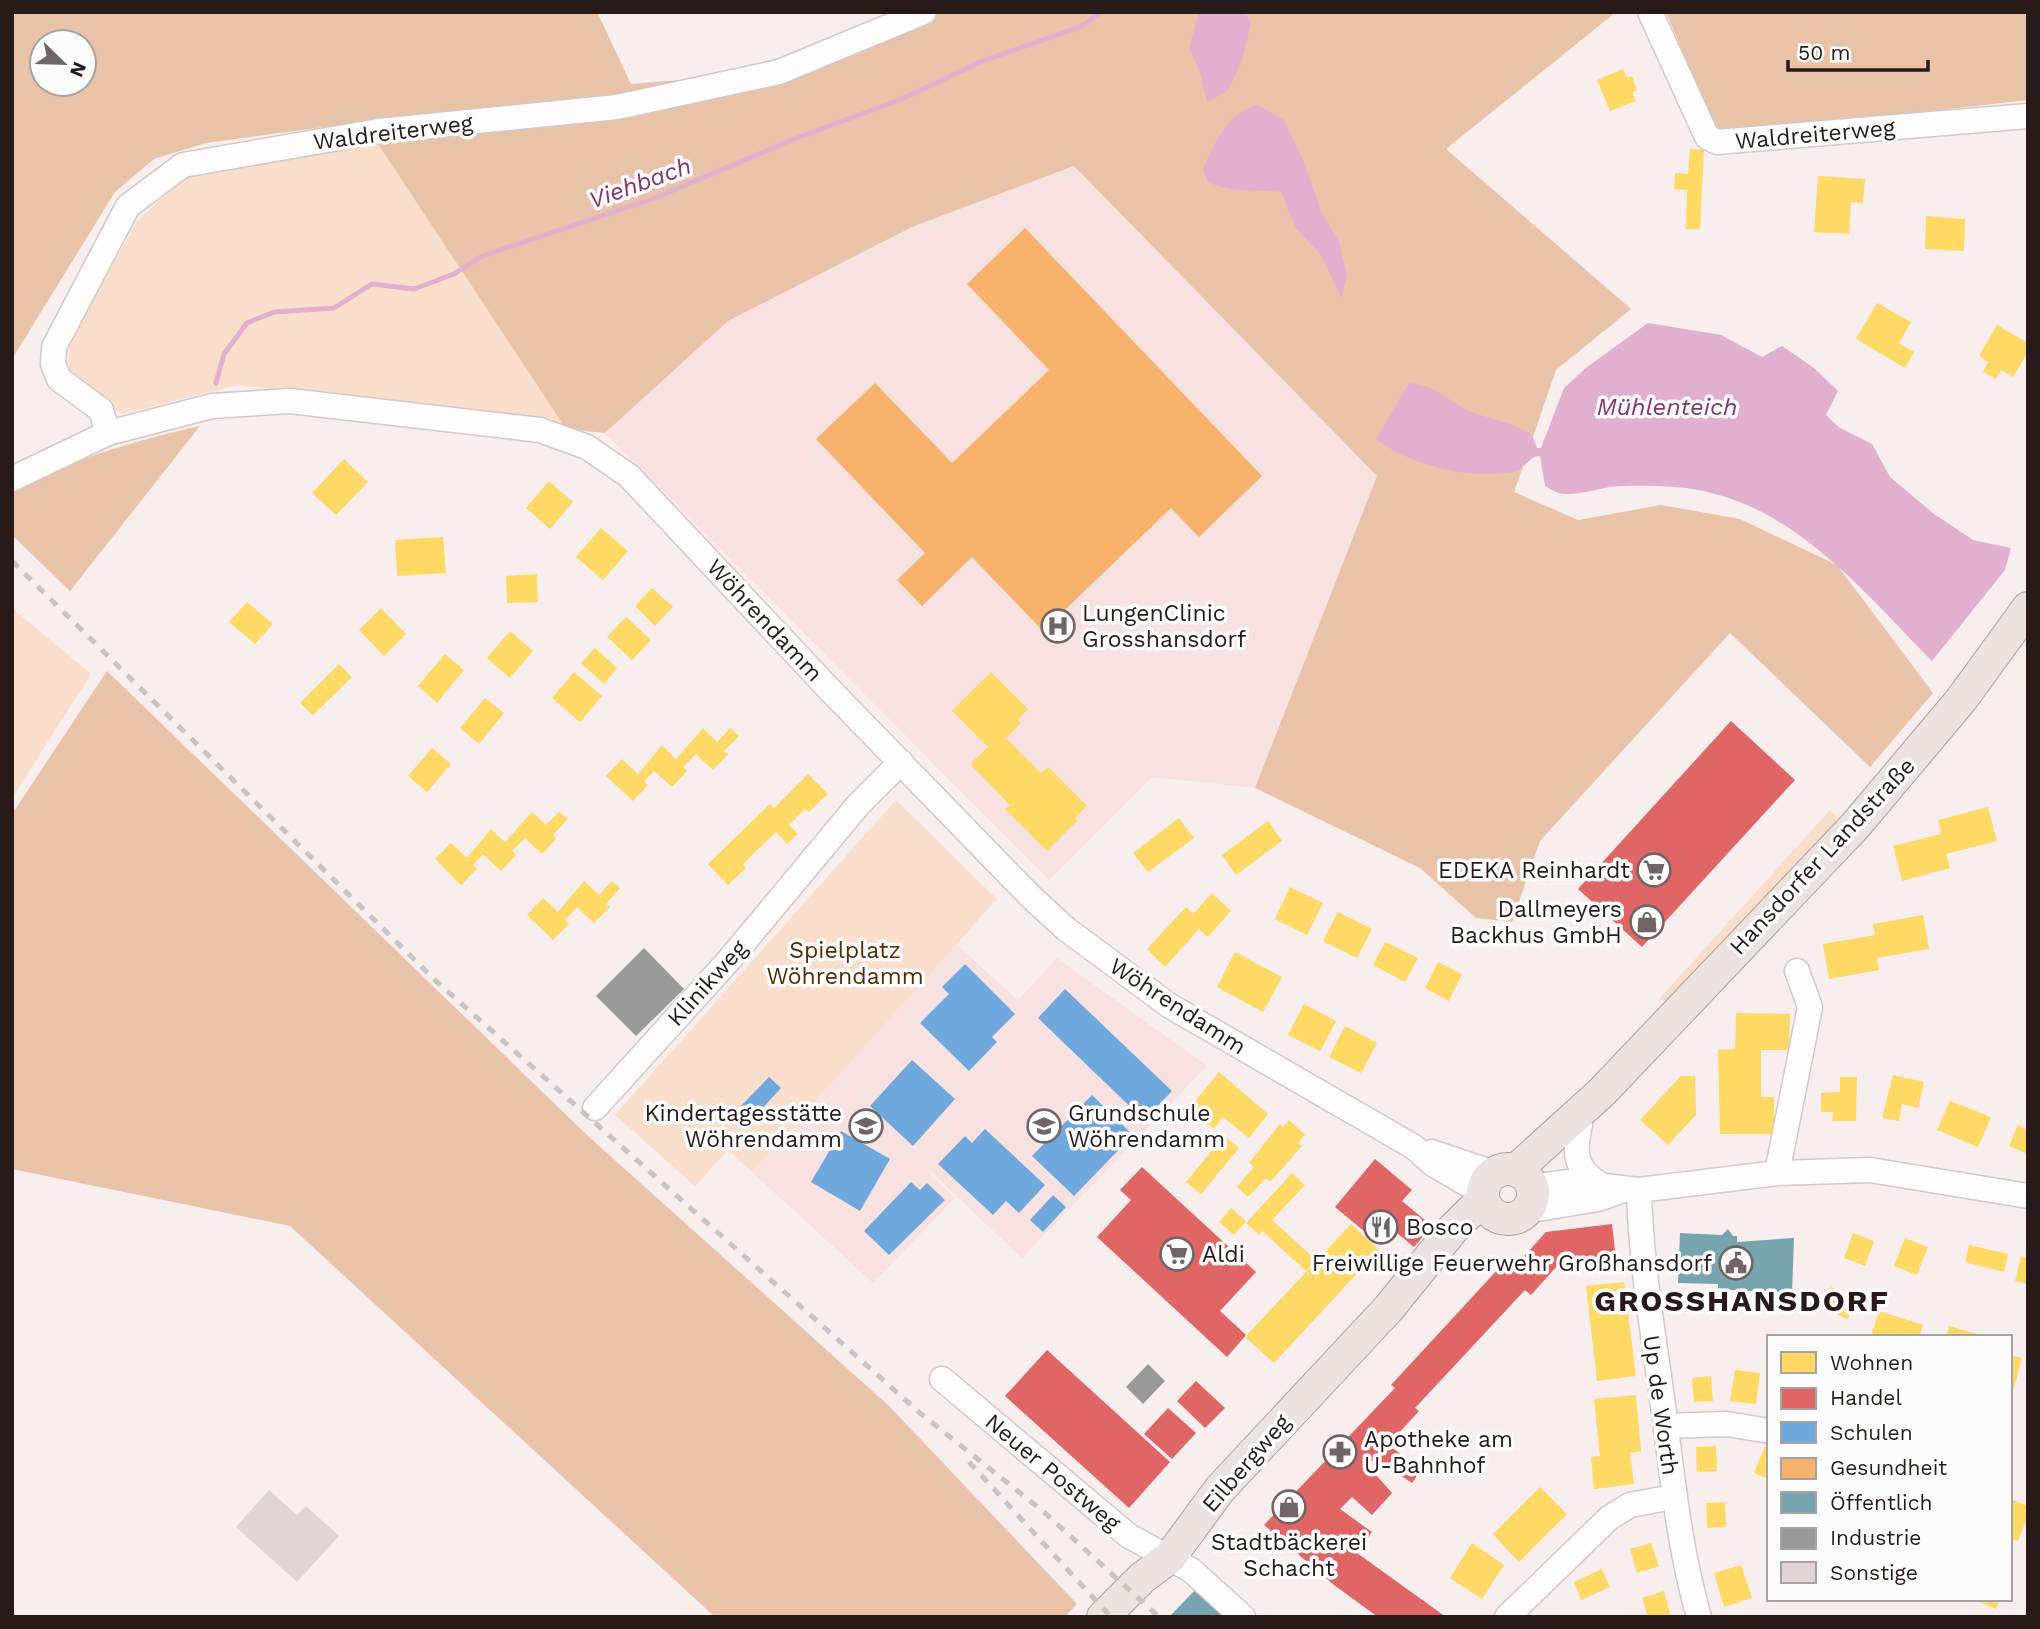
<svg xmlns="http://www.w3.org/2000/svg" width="2040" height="1629" font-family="'Work Sans',sans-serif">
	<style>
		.built { fill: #f7e2e1 }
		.green { fill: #f9decb }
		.forest { fill: #e8c3a7; fill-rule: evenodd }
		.water { fill: #e1b0ce }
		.homes { fill: #ffd966 }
		.shops { fill: #e06666 }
		.schools { fill: #6fa8dc }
		.health { fill: #f6b26b }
		.public { fill: #76a5af }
		.industry { fill: #999 }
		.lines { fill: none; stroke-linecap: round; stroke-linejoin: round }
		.stream { stroke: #e1b0ce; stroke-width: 5 }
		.building { fill: #e1d4d7 }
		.minor-casing { stroke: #d4c8c7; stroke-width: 27 }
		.major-casing { stroke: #b29e98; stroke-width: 34 }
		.minor { stroke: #fefcfc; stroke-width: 24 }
		.major { stroke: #ece2df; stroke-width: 32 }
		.rail { stroke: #c8c4c4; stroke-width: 5; stroke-dasharray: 9 9; stroke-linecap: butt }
		.labels { text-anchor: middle; stroke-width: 7; stroke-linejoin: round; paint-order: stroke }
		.street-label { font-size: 23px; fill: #281a19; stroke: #fcfcfc }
		.poi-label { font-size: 23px; fill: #281a19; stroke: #fcfcfc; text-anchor: start }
		.park-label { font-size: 23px; fill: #532d02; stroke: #fcfcfc }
		.water-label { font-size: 24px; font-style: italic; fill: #83356c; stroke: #fcfcfc }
		.district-label { font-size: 30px; font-weight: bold; letter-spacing: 2px; fill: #281a19; stroke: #fcfcfc }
	</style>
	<rect width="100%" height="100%" fill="#f8eeee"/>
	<path class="built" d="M1074,166L1377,476L1255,788L1152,777L1049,880L605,433L728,321L912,227Z
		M956,944L1018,1000L1057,958L1207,1066L1022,1258L913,1155L955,1198L873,1283L752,1172Z"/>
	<path class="green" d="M376,141L566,429L525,420L238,385L122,414L99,395L68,378L70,341L137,221L186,176Z
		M12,608L91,674L12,798Z
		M896,800L997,899L752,1172L728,1150L695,1186L615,1115Z
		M1830,810L1840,819L1836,829L1669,1003L1659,999Z"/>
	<path class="forest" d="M12,12H597L631,84L779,72L924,12H1616L1446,149L1631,309L1556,370L1514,492L1578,520L1661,505L1740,519L1837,565L1933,693L1870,767L1730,633L1540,841L1512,922L1476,918L1420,868L1255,788L1377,476L1074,166L912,227L728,321L605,433L566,429L376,141L382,119L206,143L154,159L115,192L12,359ZM42,42H84V84H42Z
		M1666,12H2028V100L1848,120L1715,129Z
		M200,426L70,591L12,535V490C73,459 134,441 200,426Z
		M107,671L588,1136L889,1406L1077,1604L1065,1617H715L290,1226L12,1169V814Z"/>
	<path class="water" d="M1199,12H1245L1251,23L1242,60L1228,91L1207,102L1200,72L1189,48Z
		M1258,105L1284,120L1302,157L1321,211L1339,242L1347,276L1341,298L1321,255L1296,228L1281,192C1255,189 1230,193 1208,182L1203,169C1216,142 1226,112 1258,105Z
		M1648,323L1721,335L1762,357L1782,346L1814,368L1838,391L1826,415L1840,428L1872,444L1890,477L1934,514L1973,540L2011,548L2005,570L1932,661C1859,587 1786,495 1675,487C1654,486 1632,485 1611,487C1597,489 1572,497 1559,493C1554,492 1549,488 1545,486L1540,456C1529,456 1524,470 1513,472C1470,480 1409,465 1376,439L1409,383C1440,386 1446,401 1472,412C1493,420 1513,422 1532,435L1537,448H1541L1564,388L1587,367Z"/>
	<path class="homes" d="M1623,69L1627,78L1632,76L1637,90L1632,92L1636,101L1610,111L1597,80Z
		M1690,149L1704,150L1700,229H1686L1687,190L1674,189L1675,173L1688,174Z
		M1818,176L1865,179L1863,203L1851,202L1849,234L1814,232Z
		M1926,216L1965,219L1964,251L1925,249Z
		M1877,303L1911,322L1899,343L1914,352L1905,368L1856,339Z
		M1997,325L2028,343V352L2013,377L2001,370L1996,379L1983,372L1988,362L1979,356Z
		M344,459L368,482L336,515L312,493Z
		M549,481L573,502L550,529L526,508Z
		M601,528L628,551L603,580L576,557Z
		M443,537L446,573L397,576L395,540Z
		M537,574L538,602L507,603L506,576Z
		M652,588L673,607L655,626L635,606Z
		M247,602L273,624L255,644L229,622Z
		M381,608L406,634L384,656L359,630Z
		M626,617L651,640L632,660L607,637Z
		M510,631L533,651L510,678L487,658Z
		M595,648L617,668L604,684L581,663Z
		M445,654L464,670L437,703L418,686Z
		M339,664L352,677L313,715L300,703Z
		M574,672L602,696L580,722L552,698Z
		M991,672L1028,709L1018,720L1021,723L1006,738L1041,773L1048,767L1087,806L1075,818L1078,820L1047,851L1005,809L1010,805L970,764L988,747L952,711Z
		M485,698L504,713L479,744L460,728Z
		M703,728L717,742L730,728L739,736L724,751L728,754L713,770L696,754L683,767L687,771L672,787L654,771L644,781L648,785L633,801L606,776L622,759L638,774L662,745L676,759Z
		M432,748L451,764L427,792L408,776Z
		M808,774L828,794L809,812L805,809L789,825L798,834L787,844L776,832L743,864L746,868L728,885L708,864L770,804L774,808Z
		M1988,807L1997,841L1946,854L1950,868L1902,881L1893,846L1941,834L1938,820Z
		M532,812L546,825L559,812L568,819L553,835L557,838L542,854L525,838L512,851L516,855L501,871L483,854L473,865L477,869L461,885L435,859L451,843L467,858L491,829L505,842Z
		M1179,818L1194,838L1148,872L1133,853Z
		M1268,821L1282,841L1236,875L1222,855Z
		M584,881L599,895L612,881L620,888L606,904L610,907L594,923L577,907L565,920L569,924L553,940L527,915L543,898L558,912Z
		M1290,887L1323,903L1307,935L1275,919Z
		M1212,893L1231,911L1208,937L1199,929L1165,967L1147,949L1186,907L1193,914Z
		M1338,912L1372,929L1357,958L1323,941Z
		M1923,915L1929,949L1877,958L1879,970L1829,979L1823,944L1875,935L1873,924Z
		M1385,942L1418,958L1405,982L1373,965Z
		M1235,952L1282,977L1263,1012L1217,987Z
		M1438,962L1462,974L1449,1001L1425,988Z
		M1304,1004L1336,1021L1320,1051L1288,1035Z
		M1736,1013L1790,1014L1789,1050H1761V1097H1774V1134H1720L1718,1050L1735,1049Z
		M1345,1026L1377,1043L1361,1073L1329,1057Z
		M1219,1072L1268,1114L1249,1138L1223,1117L1214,1129L1189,1109Z
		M1893,1075L1924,1082L1918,1108L1902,1104L1899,1121L1882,1118Z
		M1681,1076H1695L1696,1115L1668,1145L1640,1120Z
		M1840,1077H1857L1856,1121H1832L1833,1112H1821V1093L1840,1092Z
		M1950,1101L1991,1117L1978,1147L1937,1130Z
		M1289,1120L1305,1135L1298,1143L1302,1146L1270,1182L1266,1178L1248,1197L1237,1187L1254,1167L1249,1163L1280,1124L1283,1127Z
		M2018,1125L2028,1130V1154L2009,1146Z
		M1224,1136L1239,1148L1201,1194L1186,1182Z
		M1292,1173L1305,1185L1272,1220L1316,1260L1306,1271L1262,1231L1259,1235L1246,1223Z
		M1231,1208L1246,1221L1234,1235L1219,1222Z
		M1351,1224L1379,1250L1274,1363L1245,1337Z
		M1853,1233L1874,1241L1865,1266L1844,1258Z
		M1905,1238L1928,1247L1917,1275L1894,1266Z
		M1969,1245L2008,1254L2004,1272L1965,1262Z
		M2021,1256L2028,1258V1284L2015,1281Z
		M1624,1282L1636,1376L1597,1381L1586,1286Z
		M1831,1287L1856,1297L1848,1319L1823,1309Z
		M1879,1311L1923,1325L1919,1337H1871Z
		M1949,1326L1984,1336V1337H1946Z
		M2010,1355L2022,1358L2014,1388L2010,1387Z
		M1735,1370L1760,1373L1756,1404L1730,1401Z
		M1711,1376L1713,1401L1694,1402L1692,1378Z
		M1636,1395L1641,1451L1630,1453L1634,1484L1594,1489L1591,1457L1600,1456L1594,1399Z
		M1716,1446L1717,1471L1697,1472L1696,1447Z
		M1765,1446L1769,1448V1479L1754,1473Z
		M1540,1487L1567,1514L1519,1562L1493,1534Z
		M2010,1499L2028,1506V1516L2018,1541L2010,1539Z
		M1725,1502L1726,1527L1707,1528L1706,1503Z
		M1472,1543L1504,1565L1482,1599L1450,1578Z
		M1651,1543L1659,1566L1637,1573L1630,1549Z
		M1741,1565L1752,1598L1724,1607L1714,1573Z
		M1602,1569L1610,1587L1581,1600L1574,1582Z
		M1664,1591L1671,1617H1648L1642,1598Z
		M1973,1599H2000L1996,1609Z"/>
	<path class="shops" d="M1731,721L1795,780L1642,947L1578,889Z
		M1375,1159L1412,1190L1402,1201L1432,1226L1414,1247L1390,1227L1377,1242L1335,1207Z
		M1142,1167L1256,1272L1220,1311L1246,1335L1227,1357L1097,1237L1131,1200L1120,1190Z
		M1612,1224L1616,1258L1572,1263L1565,1271L1557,1266L1531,1295L1525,1290L1415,1408L1419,1411L1388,1445L1422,1469L1412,1483L1375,1458L1368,1466L1392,1493L1372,1515L1352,1497L1340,1509L1372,1532L1357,1553L1446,1617H1378L1334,1585L1264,1525L1395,1388L1391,1385L1500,1267L1508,1274L1546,1232Z
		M1047,1350L1170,1462L1129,1508L1005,1396Z
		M1196,1381L1225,1408L1205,1428L1177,1401Z
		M1168,1408L1196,1433L1172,1459L1144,1434Z"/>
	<path class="schools" d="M965,964L1015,1014L992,1037L997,1042L969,1071L920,1023L949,994L942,987Z
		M1065,989L1172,1091L1144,1120L1038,1018Z
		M912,1060L955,1099L913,1146L870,1106Z
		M769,1077L781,1088L750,1122L737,1110Z
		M1092,1095L1133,1135L1074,1196L1032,1156Z
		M985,1129L1045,1185L1019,1213L1006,1201L993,1215L938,1164L965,1136L972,1143Z
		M841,1131L890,1159L860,1211L811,1182Z
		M911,1182L920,1190L927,1183L945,1200L889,1255L864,1231Z
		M1053,1195L1066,1207L1043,1232L1030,1220Z"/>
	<path class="health" d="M1025,228L1262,476L1199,537L1171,508L1043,631L972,557L922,606L897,580L925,553L816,439L875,383L952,463L1049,370L967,284Z"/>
	<path class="public" d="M1728,1229L1733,1236H1737V1242L1794,1238L1792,1293L1732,1290L1718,1288V1284L1678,1283L1680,1233L1722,1235Z
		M1199,1586L1230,1617H1169Z"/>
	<path class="industry" d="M644,948L684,989L636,1036L596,996Z
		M1148,1364L1165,1381L1143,1404L1126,1387Z"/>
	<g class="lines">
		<path class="stream" d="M216,383L224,354L247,323L274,312L334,308L372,284L414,289L454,274L482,256L655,198L794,139L902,99L980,62L1080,27L1102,12"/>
	</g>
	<path class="building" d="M269,1490L297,1515L306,1506L339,1536L297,1582L236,1527Z"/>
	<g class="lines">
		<defs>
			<path id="minor" d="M1650,12L1707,137L1717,142L2028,116
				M108,433L101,410L59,379L53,364L54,347L128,206L183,165L379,131L617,107L779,72L924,12
				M12,479L108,433L212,406L290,401L540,430L587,447L629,476L830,690L1030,896L1066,929L1170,1006L1414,1147L1433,1164L1483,1193
				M595,1108L730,959L859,804L901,762
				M1580,1125C1574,1151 1574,1168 1598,1183
				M1432,1152L1494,1173
				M1777,1173L1810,1007L1797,971
				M1532,1187L1569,1182L1639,1190L1777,1173L1870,1170L2028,1196
				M1639,1190C1641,1271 1656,1348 1666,1428C1674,1492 1681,1554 1699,1617
				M1526,1211L1598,1199L1621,1191
				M942,1379L1129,1536L1191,1570L1243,1617
				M1666,1426L1727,1424L1769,1431
				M1507,1617L1609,1518L1630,1505L1673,1497"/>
			<path id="major" d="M1483 1194a25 25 0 1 1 50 0a25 25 0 1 1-50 0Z
				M1516,1170L1602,1092L1855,826L1961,700L2028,608
				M1103,1617L1142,1578L1170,1557L1220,1489L1389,1308L1452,1230L1483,1199"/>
		</defs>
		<use href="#minor" class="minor-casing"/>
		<use href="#major" class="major-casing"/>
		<use href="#minor" class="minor"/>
		<use href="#major" class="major"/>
		<path class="rail" d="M12,561L435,980L920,1413L1044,1512L1159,1617
			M969,1462L1111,1617"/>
	</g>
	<defs>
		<symbol id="hospital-ring" viewBox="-11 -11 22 22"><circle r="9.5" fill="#fcfcfc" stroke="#716464" stroke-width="1.5"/><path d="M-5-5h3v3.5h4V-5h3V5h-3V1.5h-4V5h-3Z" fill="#716464"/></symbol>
		<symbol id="supermarket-ring" viewBox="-11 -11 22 22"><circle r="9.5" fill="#fcfcfc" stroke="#716464" stroke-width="1.5"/><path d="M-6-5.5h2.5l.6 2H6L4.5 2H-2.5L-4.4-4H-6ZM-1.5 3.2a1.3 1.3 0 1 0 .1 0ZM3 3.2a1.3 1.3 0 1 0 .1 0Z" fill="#716464"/></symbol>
		<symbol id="shop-ring" viewBox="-11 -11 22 22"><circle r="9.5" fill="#fcfcfc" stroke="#716464" stroke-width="1.5"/><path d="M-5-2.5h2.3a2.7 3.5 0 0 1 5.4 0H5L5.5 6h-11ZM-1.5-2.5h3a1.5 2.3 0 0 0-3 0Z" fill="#716464"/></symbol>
		<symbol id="school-ring" viewBox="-11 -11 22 22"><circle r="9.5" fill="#fcfcfc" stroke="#716464" stroke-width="1.5"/><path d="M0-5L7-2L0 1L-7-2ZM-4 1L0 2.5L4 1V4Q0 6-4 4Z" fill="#716464"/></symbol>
		<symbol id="restaurant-ring" viewBox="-11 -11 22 22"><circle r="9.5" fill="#fcfcfc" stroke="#716464" stroke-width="1.5"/><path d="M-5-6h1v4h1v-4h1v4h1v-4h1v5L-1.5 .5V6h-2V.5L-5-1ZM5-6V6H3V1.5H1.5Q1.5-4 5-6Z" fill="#716464"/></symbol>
		<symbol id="civic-ring" viewBox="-11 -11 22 22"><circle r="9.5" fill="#fcfcfc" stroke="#716464" stroke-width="1.5"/><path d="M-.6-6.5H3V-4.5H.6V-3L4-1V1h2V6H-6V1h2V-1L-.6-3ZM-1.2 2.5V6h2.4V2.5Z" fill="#716464"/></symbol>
		<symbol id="pharmacy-ring" viewBox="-11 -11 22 22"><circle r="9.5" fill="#fcfcfc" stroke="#716464" stroke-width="1.5"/><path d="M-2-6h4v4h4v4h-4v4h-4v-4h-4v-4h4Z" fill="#716464"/></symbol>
	</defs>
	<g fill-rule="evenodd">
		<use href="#hospital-ring" x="1039" y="607" width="38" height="38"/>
		<use href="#supermarket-ring" x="1635" y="851" width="38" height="38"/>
		<use href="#shop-ring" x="1628" y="903" width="38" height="38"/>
		<use href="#school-ring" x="847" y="1107" width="38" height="38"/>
		<use href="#school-ring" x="1025" y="1107" width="38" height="38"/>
		<use href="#restaurant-ring" x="1362" y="1208" width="38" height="38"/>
		<use href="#supermarket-ring" x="1158" y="1235" width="38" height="38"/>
		<use href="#civic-ring" x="1717" y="1244" width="38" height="38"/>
		<use href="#pharmacy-ring" x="1321" y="1433" width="38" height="38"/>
		<use href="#shop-ring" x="1270" y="1488" width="38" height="38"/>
	</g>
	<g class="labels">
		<g class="street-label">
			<text transform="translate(393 132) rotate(-7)" y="8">Waldreiterweg</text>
			<text transform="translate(1815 134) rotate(-5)" y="8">Waldreiterweg</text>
			<text transform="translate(765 620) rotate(47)" y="8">Wöhrendamm</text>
			<text transform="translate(1822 856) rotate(-47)" y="8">Hansdorfer Landstraße</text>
			<text transform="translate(707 983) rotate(-48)" y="8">Klinikweg</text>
			<text transform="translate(1178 1006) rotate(33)" y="8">Wöhrendamm</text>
			<text transform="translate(1661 1405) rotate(82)" y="8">Up de Worth</text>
			<text transform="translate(1246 1463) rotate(-49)" y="8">Eilbergweg</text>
			<text transform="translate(1053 1472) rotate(40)" y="8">Neuer Postweg</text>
		</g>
		<g class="poi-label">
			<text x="1082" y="621">LungenClinic<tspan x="1082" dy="26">Grosshansdorf</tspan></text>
			<text x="1630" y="878" text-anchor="end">EDEKA Reinhardt</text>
			<text x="1622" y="917" text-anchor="end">Dallmeyers<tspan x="1622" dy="26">Backhus GmbH</tspan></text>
			<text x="842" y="1121" text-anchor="end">Kindertagesstätte<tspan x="842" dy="26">Wöhrendamm</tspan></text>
			<text x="1068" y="1121">Grundschule<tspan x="1068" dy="26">Wöhrendamm</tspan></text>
			<text x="1406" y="1235">Bosco</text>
			<text x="1202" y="1262">Aldi</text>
			<text x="1712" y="1271" text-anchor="end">Freiwillige Feuerwehr Großhansdorf</text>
			<text x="1364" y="1447">Apotheke am<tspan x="1364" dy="26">U-Bahnhof</tspan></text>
			<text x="1289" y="1550" text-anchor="middle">Stadtbäckerei<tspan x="1289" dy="26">Schacht</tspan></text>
		</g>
		<g class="park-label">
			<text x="845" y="958">Spielplatz<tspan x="845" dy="26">Wöhrendamm</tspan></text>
		</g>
		<g class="water-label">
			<text transform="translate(640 183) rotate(-20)" y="8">Viehbach</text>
			<text x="1667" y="415">Mühlenteich</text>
		</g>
		<g class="district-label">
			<text x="1742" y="1311">GROSSHANSDORF</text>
		</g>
	</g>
	<rect width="2040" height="1629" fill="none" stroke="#281a19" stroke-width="28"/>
	<rect x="1767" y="1335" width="245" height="266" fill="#fcfcfc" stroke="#a7a2a1" stroke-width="2"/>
	<rect x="1781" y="1352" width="35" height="21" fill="#ffd966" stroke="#a7a2a1" stroke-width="2"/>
	<text x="1830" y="1370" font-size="21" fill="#281a19">Wohnen</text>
	<rect x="1781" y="1388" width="35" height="21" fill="#e06666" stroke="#a7a2a1" stroke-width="2"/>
	<text x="1830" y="1405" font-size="21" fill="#281a19">Handel</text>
	<rect x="1781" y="1422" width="35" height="21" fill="#6fa8dc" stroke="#a7a2a1" stroke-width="2"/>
	<text x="1830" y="1440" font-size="21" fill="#281a19">Schulen</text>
	<rect x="1781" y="1458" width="35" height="21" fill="#f6b26b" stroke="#a7a2a1" stroke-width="2"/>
	<text x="1830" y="1475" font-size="21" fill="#281a19">Gesundheit</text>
	<rect x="1781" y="1492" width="35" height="21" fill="#76a5af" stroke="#a7a2a1" stroke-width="2"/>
	<text x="1830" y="1510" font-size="21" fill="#281a19">Öffentlich</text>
	<rect x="1781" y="1528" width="35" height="21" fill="#999999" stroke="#a7a2a1" stroke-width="2"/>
	<text x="1830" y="1545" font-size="21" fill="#281a19">Industrie</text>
	<rect x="1781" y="1562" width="35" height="21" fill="#e1d4d7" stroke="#a7a2a1" stroke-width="2"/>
	<text x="1830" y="1580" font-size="21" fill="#281a19">Sonstige</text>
	<g transform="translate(63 63) rotate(113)"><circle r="33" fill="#fcfcfc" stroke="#a7a2a1" stroke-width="2"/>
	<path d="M0-5L12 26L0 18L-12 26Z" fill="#716464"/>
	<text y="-10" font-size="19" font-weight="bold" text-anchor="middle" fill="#281a19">N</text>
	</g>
	<path d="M1788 60v10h140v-10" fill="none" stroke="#281a19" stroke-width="3.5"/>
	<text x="1798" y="60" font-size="21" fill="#281a19" stroke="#fcfcfc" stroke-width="5" paint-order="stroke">50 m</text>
</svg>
